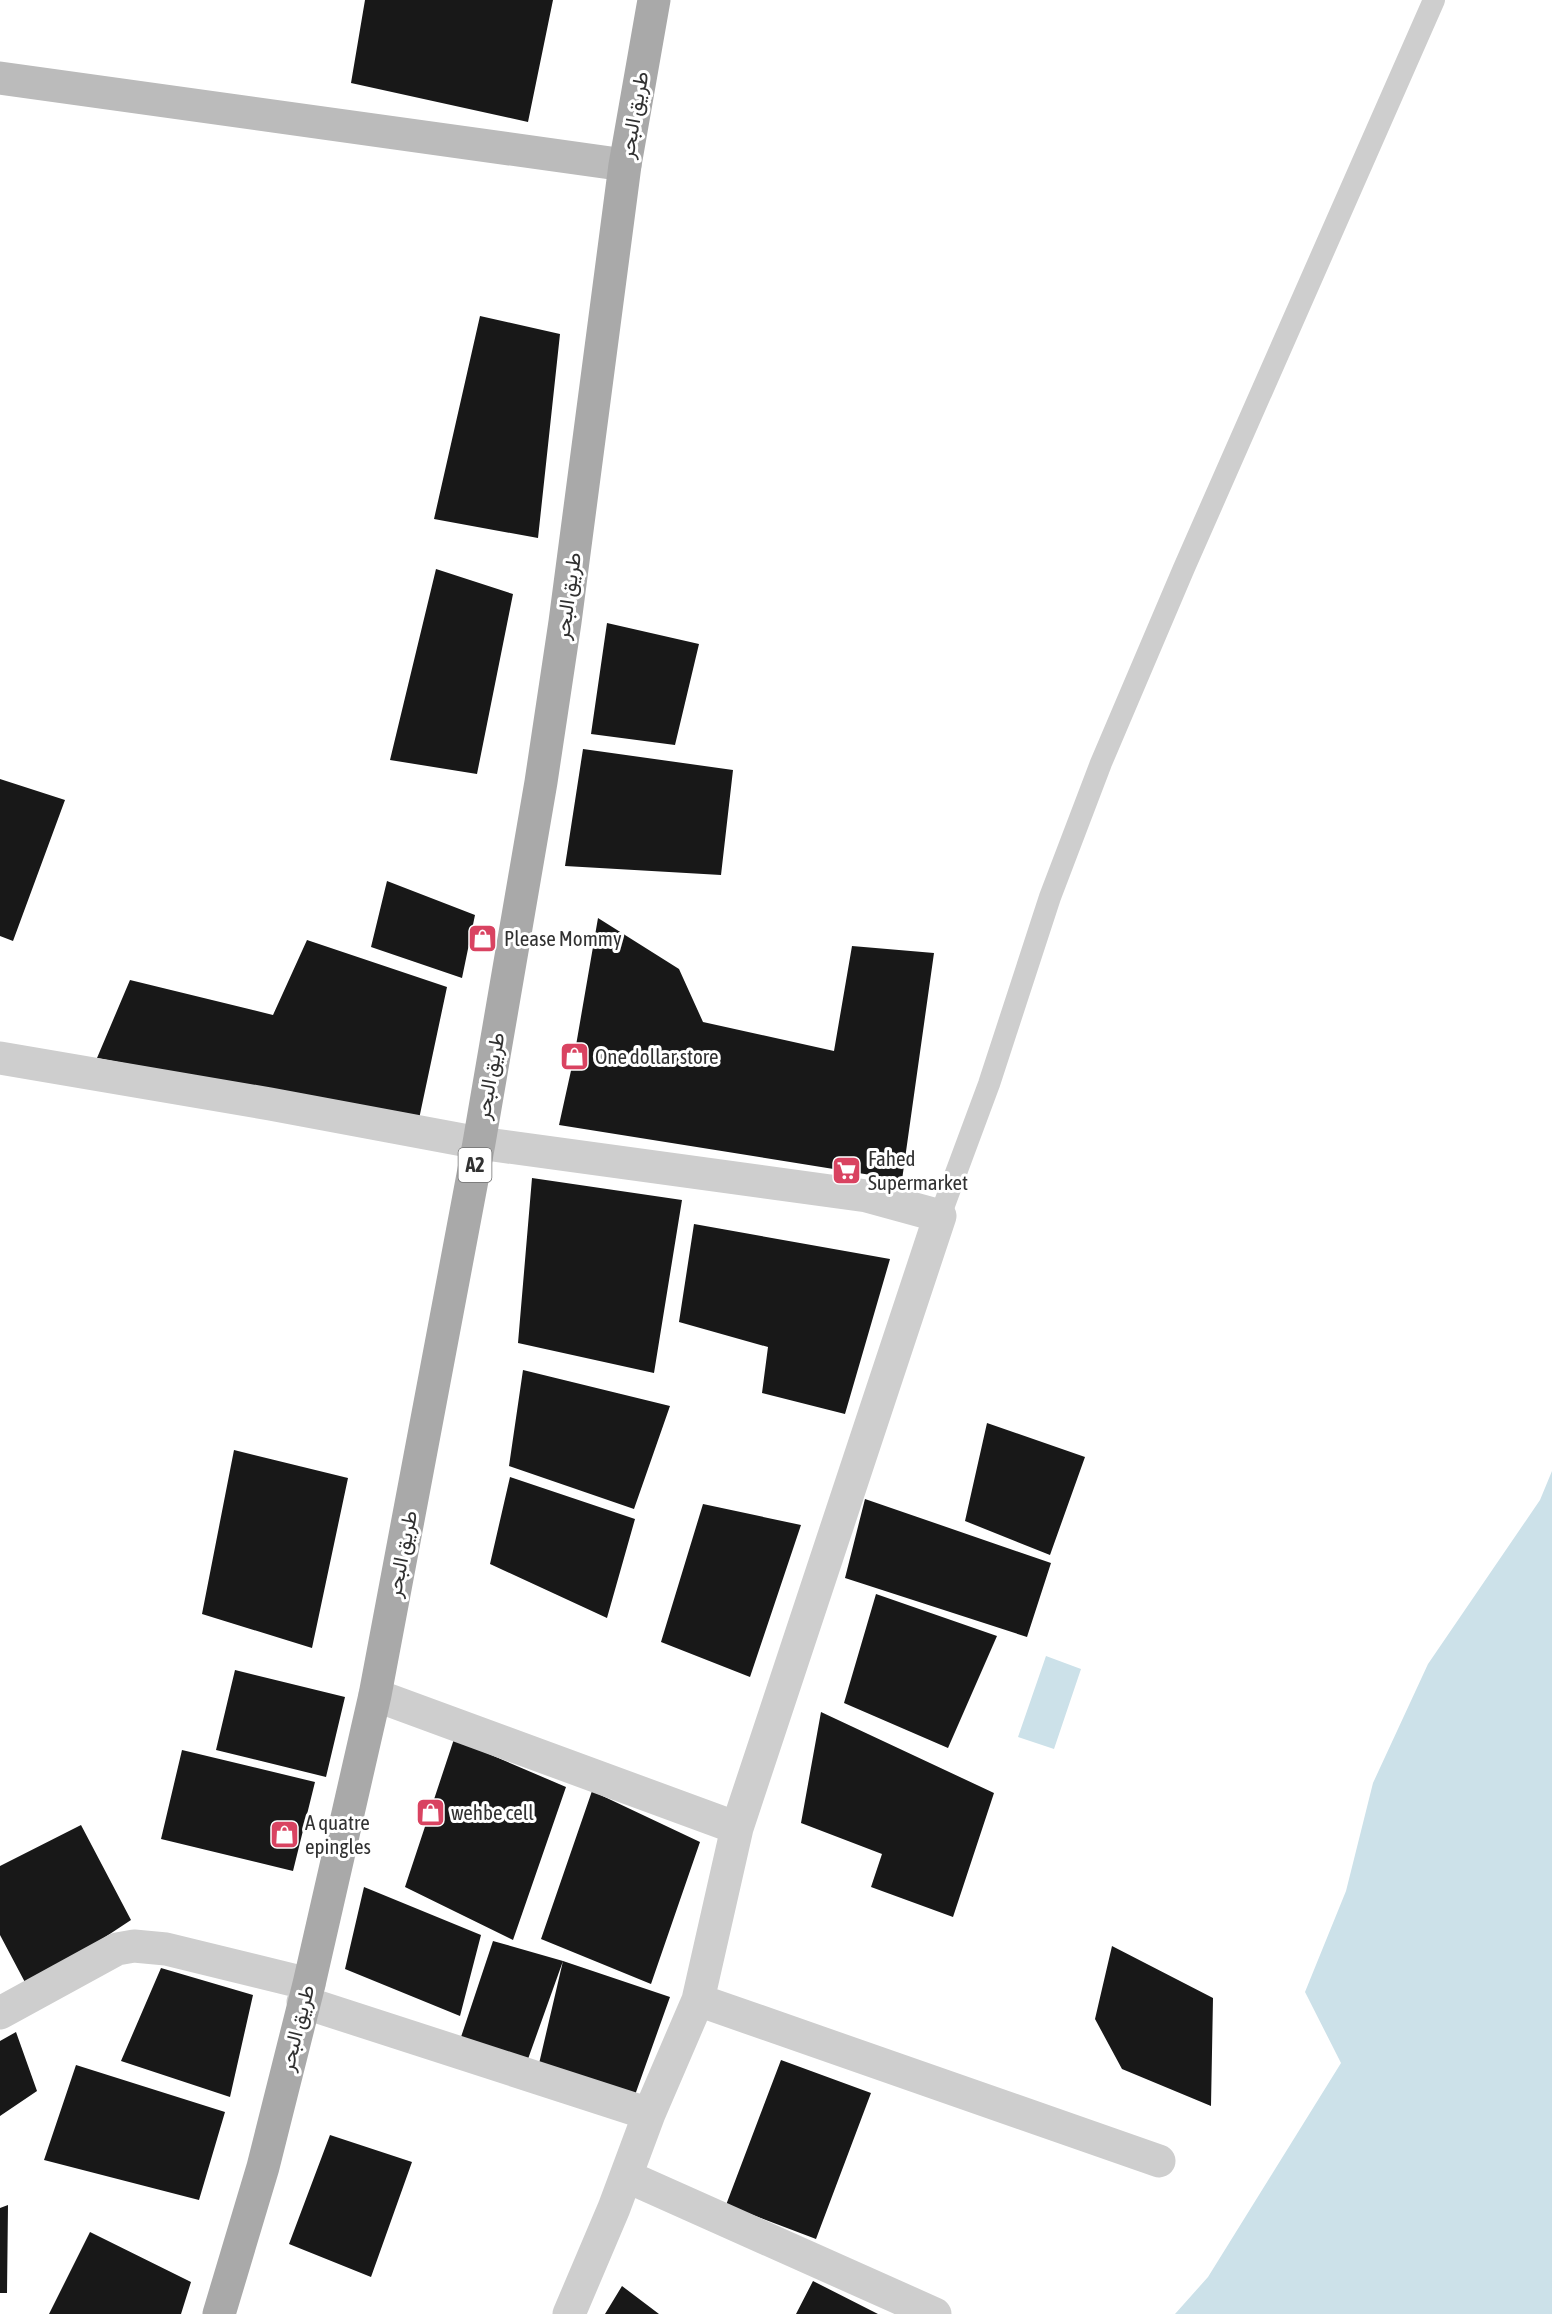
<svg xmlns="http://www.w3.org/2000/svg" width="1552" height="2314" font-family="'Asap Condensed',Vazirmatn,sans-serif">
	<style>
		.water { fill: #cce1e9 }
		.building { fill: #181818 }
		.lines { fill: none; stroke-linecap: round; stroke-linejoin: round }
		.lane { stroke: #cecece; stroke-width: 22 }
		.street { stroke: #cecece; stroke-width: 33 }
		.secondary { stroke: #bbb; stroke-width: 33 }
		.primary { stroke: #a9a9a9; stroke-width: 33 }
		.labels { text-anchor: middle; stroke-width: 6; stroke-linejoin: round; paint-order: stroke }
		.shield { fill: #fff; stroke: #6f6f6f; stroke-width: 1.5 }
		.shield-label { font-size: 20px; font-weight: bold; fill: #313131 }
		.street-label { font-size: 21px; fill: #313131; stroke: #fff }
		.poi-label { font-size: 21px; fill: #313131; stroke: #fff; text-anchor: start }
	</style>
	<rect width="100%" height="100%" fill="#fff"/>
	<path class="water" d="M1552,1471V2314H1175L1208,2277L1341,2063L1305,1992L1346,1891L1373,1783L1428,1664L1540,1500Z
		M1046,1656L1081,1669L1054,1749L1018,1737Z"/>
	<path class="building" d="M365,0H553L528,122L351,83Z
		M480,316L560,334L538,538L434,519Z
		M436,569L513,594L477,774L390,760Z
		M607,623L699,644L675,745L591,734Z
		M583,749L733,770L721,875L565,866Z
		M0,779L65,800L13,941L0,936Z
		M387,881L475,915L462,978L371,947Z
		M598,918L679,969L703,1022L834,1051L852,946L934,953L902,1180L559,1125L574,1057Z
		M307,940L447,987L419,1119L97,1058L130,980L273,1015Z
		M532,1178L682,1200L654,1373L518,1343Z
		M694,1224L890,1259L845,1414L762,1393L768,1347L679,1322Z
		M523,1370L670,1406L634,1509L509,1466Z
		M987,1423L1085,1457L1050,1555L965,1521Z
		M234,1450L348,1478L312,1648L202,1614Z
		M510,1477L635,1519L607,1618L490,1564Z
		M865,1499L1051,1563L1027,1637L845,1578Z
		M703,1504L801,1525L750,1677L661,1642Z
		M876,1594L997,1636L948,1748L844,1703Z
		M235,1670L345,1697L326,1777L216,1750Z
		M821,1712L994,1793L953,1917L871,1887L882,1854L801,1823Z
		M454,1739L566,1787L513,1940L405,1887Z
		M182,1750L315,1782L293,1871L161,1839Z
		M592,1791L700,1842L651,1984L541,1939Z
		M81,1825L131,1920L28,1988L0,1935V1866Z
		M364,1887L481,1935L460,2016L345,1969Z
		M493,1941L563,1961L528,2059L461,2037Z
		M1112,1946L1213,1998L1211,2106L1122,2069L1095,2019Z
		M563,1961L670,1997L635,2095L538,2068Z
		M161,1968L253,1995L230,2097L121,2061Z
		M16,2032L37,2091L0,2116V2041Z
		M781,2060L871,2093L816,2239L726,2205Z
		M76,2065L225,2112L199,2200L44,2160Z
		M330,2135L412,2162L371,2277L289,2244Z
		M8,2205L7,2293H0V2208Z
		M90,2232L191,2282L181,2314H49Z
		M813,2281L878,2314H796Z
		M622,2286L659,2314H605Z"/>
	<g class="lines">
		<path class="lane" d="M940,1216L989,1084L1050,897L1101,763L1184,568L1434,0"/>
		<path class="street" d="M0,1058L270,1104L479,1143L867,1196L940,1216L737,1828L698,2000L649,2114L614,2208L569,2314
			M375,1695L737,1828
			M698,2000L1159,2161
			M303,2002L649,2114
			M0,2013L117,1949L134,1946L166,1949L309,1984
			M626,2176L935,2314"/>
		<path class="secondary" d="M0,78L625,165"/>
		<path class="primary" d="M219,2314L263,2167L309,1984L375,1695L479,1143L541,782L565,622L625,165L654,0"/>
	</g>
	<defs>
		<symbol id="shop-square" viewBox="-11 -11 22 22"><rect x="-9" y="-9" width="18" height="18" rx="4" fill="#d94361" stroke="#fff"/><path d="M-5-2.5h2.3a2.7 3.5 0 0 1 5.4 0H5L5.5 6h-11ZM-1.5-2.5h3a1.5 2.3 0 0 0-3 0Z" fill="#fff"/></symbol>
		<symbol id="supermarket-square" viewBox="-11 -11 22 22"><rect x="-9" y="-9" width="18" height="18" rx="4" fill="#d94361" stroke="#fff"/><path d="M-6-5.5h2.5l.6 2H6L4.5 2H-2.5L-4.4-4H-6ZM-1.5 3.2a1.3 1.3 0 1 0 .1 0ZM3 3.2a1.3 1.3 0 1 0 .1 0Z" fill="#fff"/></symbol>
	</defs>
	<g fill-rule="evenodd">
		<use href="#shop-square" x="466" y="922" width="33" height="33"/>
		<use href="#shop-square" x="558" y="1040" width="33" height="33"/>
		<use href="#supermarket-square" x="830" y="1154" width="33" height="33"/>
		<use href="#shop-square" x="414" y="1796" width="33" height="33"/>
		<use href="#shop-square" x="268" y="1818" width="33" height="33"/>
	</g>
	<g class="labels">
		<rect class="shield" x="458.5" y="1148" width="33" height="34" rx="4.5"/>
		<g class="shield-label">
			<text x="475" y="1172">A2</text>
		</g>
		<g class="street-label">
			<text transform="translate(634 115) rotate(-80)" y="7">طريق البحر</text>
			<text transform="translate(568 596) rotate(-82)" y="7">طريق البحر</text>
			<text transform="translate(490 1076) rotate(-80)" y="7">طريق البحر</text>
			<text transform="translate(402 1554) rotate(-79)" y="7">طريق البحر</text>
			<text transform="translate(297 2028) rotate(-76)" y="7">طريق البحر</text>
		</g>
		<g class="poi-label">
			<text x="504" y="946">Please Mommy</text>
			<text x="595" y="1064">One dollar store</text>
			<text x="868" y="1166">Fahed<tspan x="868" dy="24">Supermarket</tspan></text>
			<text x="451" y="1820">wehbe cell</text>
			<text x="305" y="1830">A quatre<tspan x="305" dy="24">epingles</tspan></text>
		</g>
	</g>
</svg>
